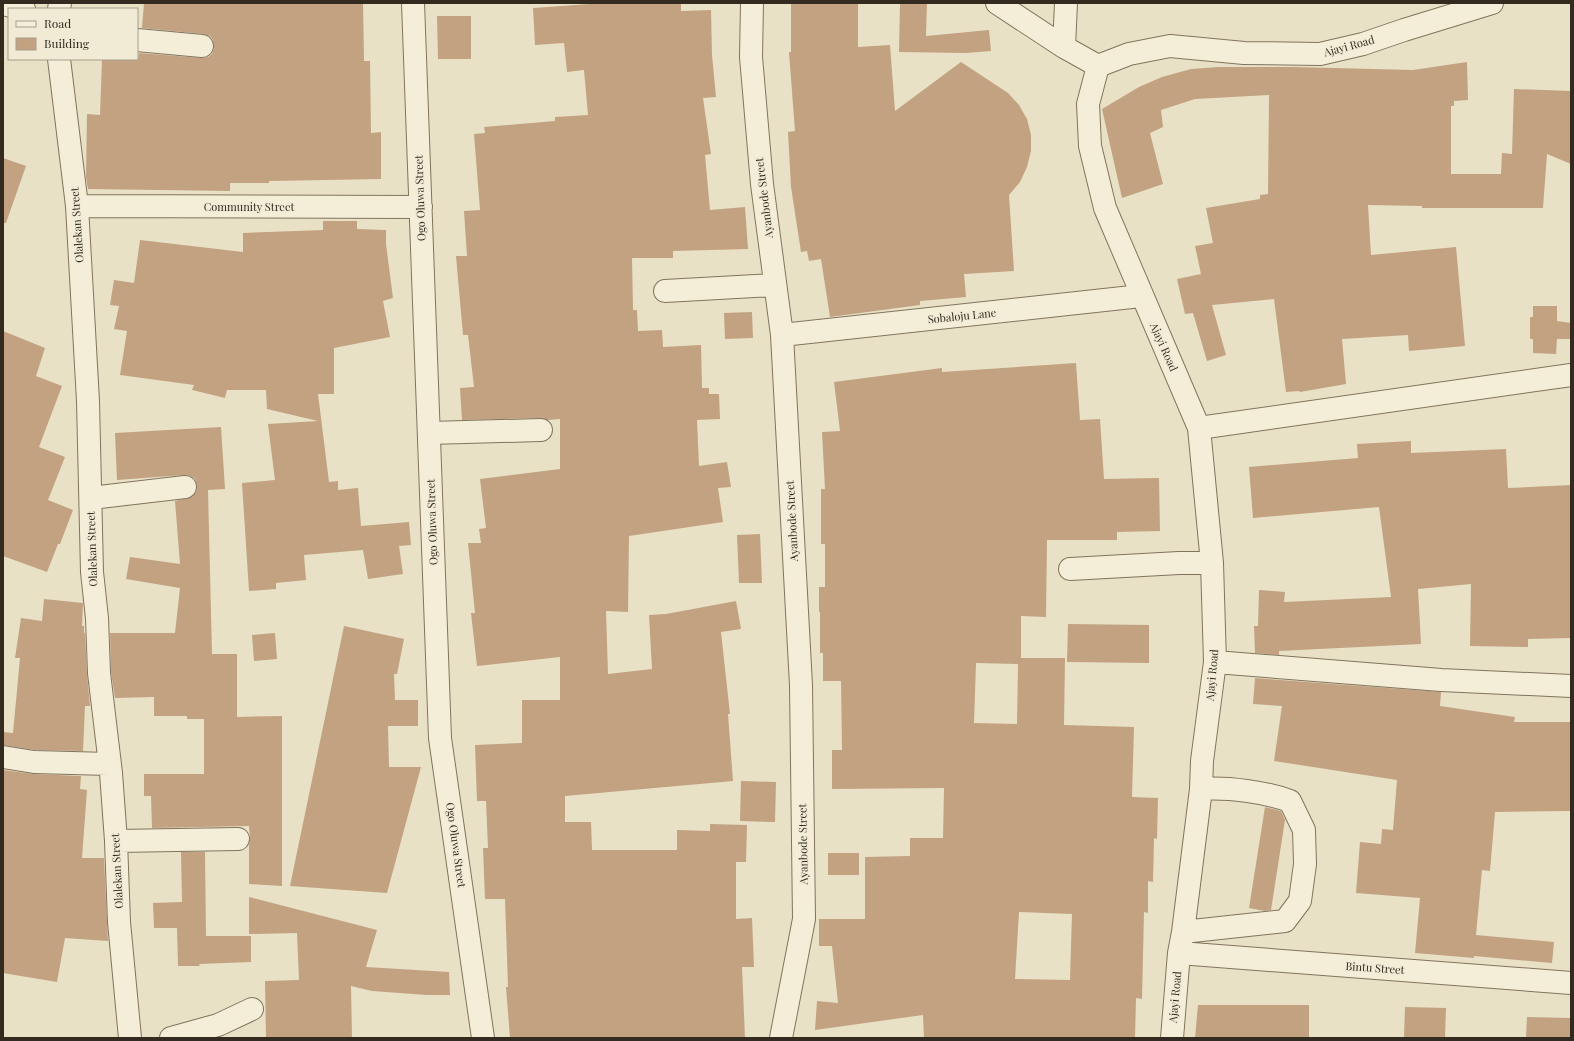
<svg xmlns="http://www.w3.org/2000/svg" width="1574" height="1041" font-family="'Playfair Display',serif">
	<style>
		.building { fill: #c2a281; fill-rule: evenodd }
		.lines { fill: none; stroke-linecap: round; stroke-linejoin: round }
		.minor-casing { stroke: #81745e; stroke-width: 24 }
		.minor { stroke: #f4eed8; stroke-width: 22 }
		.labels { text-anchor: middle; stroke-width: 3; stroke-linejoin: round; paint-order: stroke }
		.street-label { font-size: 11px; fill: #332b20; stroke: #f1ebd5 }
	</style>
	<rect width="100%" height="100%" fill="#e8e1c6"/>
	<path class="building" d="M144,3H363L364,61H370L371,133L381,132V179L269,181V183H230V191L88,189L86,177L87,114L100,115L102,59L138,60L139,53L201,58L208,57L212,54L214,48L213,40L210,36L204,34L142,28Z
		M604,3H681V11L711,10L712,55L716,97L703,98L711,154L705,155L710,210L745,207L748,249L673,251V258H632L633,310H637L638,331L662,330L663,347L701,345L702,388H709V394H719L720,419L697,420L699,466L727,462L731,487L718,488L723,522L629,536L628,612L606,611L608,674L652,669L649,615L666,614L736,601L741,629L721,632L730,714H728L733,781L565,796V822H591L592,850H677V830L710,831V824L747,825L746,862H736V919L752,918L754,967H742L745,1038H510L506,987H508L505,899H485L483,848H488L486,801H477L475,745L522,743V700H560V657L477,666L471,613H475L468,543H481L479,529L486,528L480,479L560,469V419L548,420L541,418L462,420L460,388L474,387L468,335H463L456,256H467L464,211L480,210L474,134L485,133L484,127L555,121V117L588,115L584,70L567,72L564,43L535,45L533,8Z
		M791,3H858V47L890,45L895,111L961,62L1008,93L1019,105L1027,119L1031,135V151L1027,167L1020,182L1009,195L1014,271L964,274L966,297L920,301V305L830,317L821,259L809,261L807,251L801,252L791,187L788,132L795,131L789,52H791Z
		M900,3H927L926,36L989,30L991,51L966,53L899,52Z
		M437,16H471V59H438Z
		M1467,62L1468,100L1454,101V106H1451V174H1501L1502,153L1512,154L1514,89L1571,91V164L1547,154L1543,208H1422V206L1368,205L1371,255L1456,247L1465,346L1409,351L1408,335L1342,339L1346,384L1300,392L1299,391L1286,392L1274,299L1212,305L1226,355L1207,361L1193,313L1185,314L1177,279L1201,274L1195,246L1213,243L1206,208L1260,199V195L1268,194L1269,95L1195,99L1161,110L1163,127L1150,133L1163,184L1122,198L1102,109L1139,87L1162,77L1191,69L1219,67H1294L1413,70Z
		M3,158L26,166L6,223H3Z
		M323,221H357V229L386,230V244L393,298L383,301L390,337L334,348V394H318L329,482L338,481V490L358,488L361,526L409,522L411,545L399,546L403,574L368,579L363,550L304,555L306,580L276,583V589L249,591L242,483L275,480L268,424L318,421L267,409L266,390H227L225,398L192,390L194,385L120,375L127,331L114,329L119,306L110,305L114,280L134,283L140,240L243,252V233L323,230Z
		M1533,306H1557V321L1571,323V339H1557L1556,354L1533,353V339H1530V317H1533Z
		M752,312L753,338L725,339L724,313Z
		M3,331L45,348L36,376L62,386L39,447L65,457L48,500L73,510L60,544H58L47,572L3,556Z
		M1076,363L1080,420L1100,419L1104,479L1159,478L1160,531L1117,532V540H1047L1046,617L1021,616V658H1065L1064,725L1134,727L1132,797L1158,798L1157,839L1154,838L1153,882L1148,881V913L1144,912L1142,999L1136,998L1135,1038H924L923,1015L815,1030L817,1001L838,1003L832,946H819V919H865V857L910,856V838H943L944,788L832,789V750H842L841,681H823V653H820V612H819V587H825V544H821V489H825L822,432L840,431L834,382L942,368V372ZM976,663L1018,664L1017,724L974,723ZM1019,912L1072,914L1070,980L1015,979Z
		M221,427L225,489L208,490L212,654H237V717L282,716V886L249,884V845L250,839L249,826L152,828L151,796H144V774H204V719H187V716H154V697L115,698L111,672L110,633H175L180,588L126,579L130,557L180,564L175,501L192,497L196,492L197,486L195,479L190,476L184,475L117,480L115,433Z
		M1411,441V453L1506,449L1508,488L1571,485V638L1528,639V647L1470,646L1471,584L1418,589L1421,644L1279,651V655L1255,653L1254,626H1258L1259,590L1285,592L1284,602L1391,597L1379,507L1253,518L1249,467L1358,458L1357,444Z
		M760,534L762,583H739L737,535Z
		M44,599L83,603L82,626H84V633H85L87,674L90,706H85L83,751L35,750L3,745V732L13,733L20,658H15L21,618L42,621Z
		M1068,624L1149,625V663L1067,662Z
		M344,626L404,639L397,674H394L395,700H418V726H388L389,767H421L387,893L290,886Z
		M275,633L277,659L254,661L252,635Z
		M1255,678L1441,692L1440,706L1515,717L1514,722H1571V811L1495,812L1490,871L1482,870L1476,935L1554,942L1552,963L1474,956V958L1415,953L1420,898L1356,893L1360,842L1381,844L1382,829L1393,830L1397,780L1274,761L1282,706L1253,704Z
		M3,770L34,774L81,776L80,789L87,790L82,858H104L108,941L65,938L57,982L3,973Z
		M741,781L776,782L775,822L740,821Z
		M1265,807L1281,811L1285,820L1271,910L1265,911L1249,908Z
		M181,852H205L206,936H251V962L199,964L200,966H178L177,928H154L153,903L182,902Z
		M828,853H859V875H828Z
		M249,897L377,930L366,967L449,972L450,995H427L372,991L351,986L352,1038H266L265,981L299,980L297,933L249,934Z
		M1198,1005H1309V1038H1195Z
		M1405,1007L1446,1008L1445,1038H1404Z
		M1527,1017L1571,1018V1038H1526Z"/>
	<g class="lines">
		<defs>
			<path id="minor" d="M413,3L440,738L483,1038
				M752,3L751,57L762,184L782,335L801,685L804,919L781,1038
				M997,3L1064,47L1098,66
				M3,4L24,9
				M59,9L60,3
				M137,40L202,46
				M1064,47L1066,3
				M59,59L77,206L88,401L92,572L97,618L99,673L111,773L116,841L119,922L130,1038
				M77,206L421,207
				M665,291L775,285
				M782,335L1141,296
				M1199,428L1571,375
				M429,433L541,430
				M91,498L185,487
				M1070,569L1179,563H1212
				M1215,662L1441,680L1571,686
				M3,757L34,762L109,764
				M116,841L238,839
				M1183,932L1285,921L1300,901L1305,864L1304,830L1290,801C1266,792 1227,787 1201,789
				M1179,953L1571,983
				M171,1038L218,1025L252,1009
				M1172,1038L1179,953L1183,932L1201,789L1202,761L1215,662L1212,563L1199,428L1105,208L1090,146L1088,104L1098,66L1129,54L1170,46L1244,53L1320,54L1363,44L1404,30L1492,3"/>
		</defs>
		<use href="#minor" class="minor-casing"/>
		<use href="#minor" class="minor"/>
	</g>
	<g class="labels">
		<g class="street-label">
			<text transform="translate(1349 46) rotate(-15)" y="4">Ajayi Road</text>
			<text transform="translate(420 198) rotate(-92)" y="4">Ogo Oluwa Street</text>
			<text transform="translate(764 198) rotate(-97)" y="4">Ayanbode Street</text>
			<text x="249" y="211">Community Street</text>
			<text transform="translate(77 225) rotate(-94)" y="4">Olalekan Street</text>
			<text transform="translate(962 316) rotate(-6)" y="4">Sobaloju Lane</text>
			<text transform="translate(1164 347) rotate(66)" y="4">Ajayi Road</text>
			<text transform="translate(792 521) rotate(-93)" y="4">Ayanbode Street</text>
			<text transform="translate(432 522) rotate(-92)" y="4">Ogo Oluwa Street</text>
			<text transform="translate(92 549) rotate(-92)" y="4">Olalekan Street</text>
			<text transform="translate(1212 675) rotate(-85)" y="4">Ajayi Road</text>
			<text transform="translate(803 844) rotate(-91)" y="4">Ayanbode Street</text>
			<text transform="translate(456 845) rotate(82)" y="4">Ogo Oluwa Street</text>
			<text transform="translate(117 871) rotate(-93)" y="4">Olalekan Street</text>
			<text transform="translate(1375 968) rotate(4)" y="4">Bintu Street</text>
			<text transform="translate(1175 997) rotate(-85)" y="4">Ajayi Road</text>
		</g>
	</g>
	<rect width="1574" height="1041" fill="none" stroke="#332b20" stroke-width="8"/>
	<rect x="8" y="8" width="130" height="52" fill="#f1ebd5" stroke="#a59e8d"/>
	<rect x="16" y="21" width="20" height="6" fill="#f4eed8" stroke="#a59e8d"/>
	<text x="44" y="28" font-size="12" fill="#332b20">Road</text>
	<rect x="16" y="38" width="20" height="12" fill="#c2a281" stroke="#a59e8d"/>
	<text x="44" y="48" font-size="12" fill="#332b20">Building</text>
</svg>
